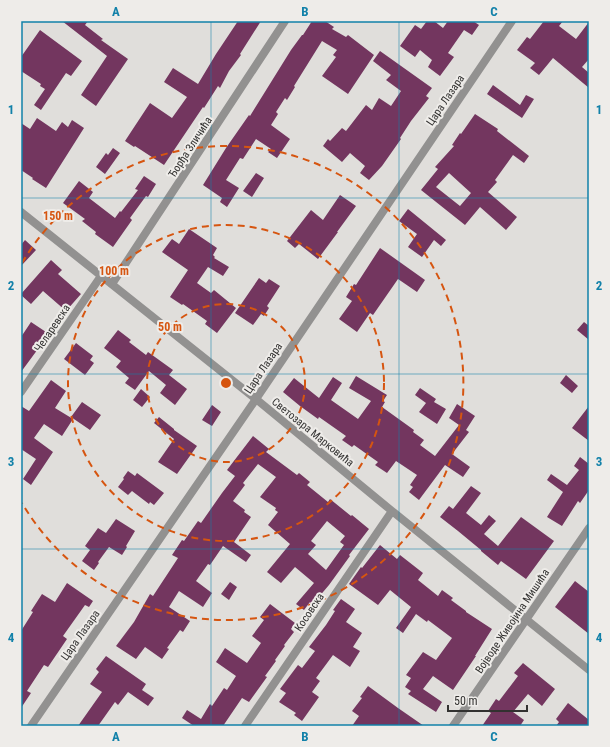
<svg xmlns="http://www.w3.org/2000/svg" width="610" height="747" font-family="'Roboto Condensed',sans-serif">
	<style>
		.building { fill: #73365f; fill-rule: evenodd }
		.lines { fill: none; stroke-linecap: round; stroke-linejoin: round }
		.minor { stroke: #929190; stroke-width: 8 }
		.tertiary { stroke: #929190; stroke-width: 8 }
		.grid { fill: none; stroke: #1281a9; stroke-width: 1; stroke-opacity: 0.55 }
		.ring { fill: none; stroke: #d65510; stroke-width: 2; stroke-dasharray: 7 5 }
		.labels { text-anchor: middle; stroke-width: 4; stroke-linejoin: round; paint-order: stroke }
		.street-label { font-size: 11px; fill: #323130; stroke: #eeece9 }
		.centre { fill: #d65510; stroke: #eeece9; stroke-width: 2 }
		.ring-label { font-size: 12px; text-anchor: middle; font-weight: bold; fill: #d65510; stroke: #eeece9; stroke-width: 4; stroke-linejoin: round; paint-order: stroke }
		.neatline { fill: none; stroke: #1281a9; stroke-width: 1.5 }
		.grid-label { font-size: 13px; text-anchor: middle; font-weight: bold; fill: #1281a9 }
	</style>
	<rect width="100%" height="100%" fill="#e0dedb"/>
	<path class="building" d="M62,21H88L85,25L103,39L101,40L128,59L96,106L81,95L107,56Z
		M238,21H261L240,54L241,55L229,71L220,88L218,86L204,108L203,107L164,165L135,146L134,147L125,141L150,103L172,118L187,97L164,82L173,68L198,84L216,54Z
		M312,21H325L334,27L332,29L346,37L348,35L374,55L348,94L322,76L336,57L333,55L337,50L322,41L294,86L295,87L287,100L285,98L276,112L278,114L271,125L290,139L277,158L268,152L271,149L256,139L243,159L240,158L226,180L239,188L227,207L220,202L222,198L203,185L226,148L249,115L250,116L291,50L302,35H303Z
		M427,21H434L443,28L448,21H473L479,25L472,35L464,30L448,53L454,57L440,76L428,67L432,60L420,50L415,57L400,46L415,25L421,29Z
		M544,21H563L559,26L576,39L589,22V59L582,67L589,73V88L553,58L539,75L530,68L535,63L517,50L527,37L530,39Z
		M40,30L82,61L71,76L66,73L41,110L34,105L45,89L40,86L41,84L21,71V57Z
		M380,51L432,88L426,96L429,98L411,121L400,138L401,139L382,166L369,180L360,173L365,166L350,153L342,162L323,146L328,139L330,141L342,128L346,131L366,105L372,110L379,98L391,106L401,91L386,80L391,75L373,61Z
		M493,85L520,105L526,95L534,99L522,118L487,94Z
		M475,114L498,129L497,131L529,156L524,163L513,155L495,180L497,182L488,192L517,217L506,230L480,207L465,225L421,190L438,169L435,167L454,146L452,145L460,133L461,134ZM449,173L471,193L460,206L436,187Z
		M37,118L56,131L62,122L68,127L72,120L84,128L46,188L32,179L33,178L21,170V123L30,129Z
		M113,148L120,153L105,174L96,167L106,153L108,155Z
		M256,173L264,178L252,197L243,191Z
		M144,176L156,184L148,197L146,196L130,218L132,220L113,247L95,234L96,232L82,221L85,219L63,203L79,181L93,192L89,198L115,218L120,211L121,212L138,190L135,189Z
		M340,195L356,206L337,232H338L318,259L299,244L295,248L287,241L311,210L323,220Z
		M408,209L446,240L441,246L434,240L422,257L408,247L417,234L399,221Z
		M189,229L217,248L213,255L215,257L214,258L229,267L223,276L208,267L197,283L211,293L214,290L236,308L217,333L205,324L207,321L183,304L182,305L170,297L188,270L162,252L172,239L179,244Z
		M25,240L36,250L21,266V245Z
		M380,248L425,280L417,292L398,279L373,315L370,313L357,332L339,319L352,301L346,297L354,284L356,285Z
		M51,260L62,270L58,274L81,294L66,311L43,291L31,304L21,295V294Z
		M259,278L266,283L269,279L280,286L267,306L269,308L264,316L261,314L253,325L235,313Z
		M31,322L49,334L21,372V337Z
		M584,322L589,326V340L577,330Z
		M118,330L131,340L129,342L146,355L148,352L173,370L169,375L187,389L175,405L160,393L166,385L149,371L135,390L125,383L129,378L116,367L121,361L104,348Z
		M76,343L93,356L90,360L94,363L85,375L64,359Z
		M566,375L578,386L572,393L560,383Z
		M356,376L387,395L383,401L385,402L382,407L414,430L413,432L424,440L420,445L435,456L459,425L449,418L457,404L475,416L466,430L469,432L452,454L470,467L463,477L445,465L419,500L409,492L413,487L410,485L417,475L396,461L387,473L375,465L378,462L354,445L352,447L342,440L346,436L319,417L318,419L300,406L283,392L294,378L319,398L333,377L342,383L331,400L358,419L371,401L349,388Z
		M51,380L66,391L55,408L73,419L62,436L44,424L34,438L53,452L31,485L23,479L36,459L21,449V406L29,411Z
		M420,388L436,399L434,402L446,409L437,424L419,412L426,403L415,395Z
		M141,389L150,397L142,407L133,400Z
		M82,402L101,415L90,430L71,417Z
		M212,405L221,412L212,426L202,420Z
		M589,406V441L572,428Z
		M159,417L174,429V430L197,446L177,474L158,462L174,439L154,423Z
		M253,436L269,449L266,452L297,475L299,473L310,482L307,485L328,502L330,499L351,516L352,515L369,529L349,555L350,556L329,585L312,605L310,602L304,610L296,604L314,583L295,567L281,583L267,572L290,544L268,525L278,512L275,510L276,508L260,497L276,477L258,464L243,483L245,485L233,501L245,510L244,512L251,517L234,542L251,555L246,562L223,546L210,565L208,564L196,581L212,593L203,607L179,591L169,607L190,621L183,632L180,630L167,648L169,649L162,659L145,647L136,659L116,646L134,622L150,594L153,596L178,558L172,555L182,540L184,541L198,521L201,523L222,493L235,476L227,470ZM327,521L345,536L340,542L344,545L326,570L308,554L316,545L311,541Z
		M580,457L589,464V490L580,503L578,501L562,526L547,517L563,492L547,480L551,474L567,485L579,470L574,466Z
		M128,471L135,476L137,473L164,493L154,505L150,502L149,504L132,491L128,495L118,487L124,479L123,478Z
		M471,486L481,493L466,513L481,525L489,515L496,521L484,534L498,546L521,517L554,541L526,579L501,561L498,565L481,551V550L458,531L440,517L449,506L453,509Z
		M116,519L135,531L126,546L127,547L122,555L109,547L98,562L99,563L94,570L82,561L90,550L85,546L98,528L106,533Z
		M380,545L397,559L400,555L423,573L418,580L438,596L442,590L453,598L451,600L466,611V612L492,629L475,656H476L453,690L433,676L423,689L442,702L436,712L408,694L411,691L405,687L411,678L406,675L423,652L436,660L452,638L428,620L427,622L416,614L403,633L396,628L411,607L390,590L378,605L349,584L361,567L362,568Z
		M575,581L589,592V634L555,607Z
		M230,582L237,587L229,600L221,594Z
		M67,583L93,601L89,607L85,605L63,636L67,639L48,667L44,665L27,691L31,693L21,708V631L33,612L31,611L42,594L55,602Z
		M341,599L355,609L346,622L362,633L353,647L360,651L350,667L333,655L316,678L320,681L312,692L319,697L302,721L294,715L296,713L279,702L286,693L280,689L298,665L302,668L315,651L309,647L326,625L335,611L333,610Z
		M270,604L295,623L291,629L294,632L284,645L285,646L275,660L276,661L265,676L267,677L249,702L242,698L223,726H194L182,718L187,710L201,719L210,704L212,706L224,688L227,690L236,676L216,662L225,648L247,663L261,643L252,636L264,620L260,617Z
		M106,656L146,684L142,690L154,698L148,706L128,692L118,705L115,702L98,726H78L102,692L90,684L99,672L96,669Z
		M523,663L555,689L542,706L528,694L513,712L524,720L520,726H482L491,713L488,711L496,699L499,701L518,676L514,673Z
		M368,686L398,708L424,726H352L359,716L352,711L362,698L360,697Z
		M568,703L589,720V726H556L559,722L556,719Z"/>
	<g class="lines">
		<path class="minor" d="M112,284L285,21
			M21,392L101,276
			M31,726L256,399L392,511L589,670
			M245,726L392,511
			M453,726L589,528"/>
		<path class="tertiary" d="M21,212L256,399L512,21"/>
	</g>
	<path class="grid" d="M211,21V726M399,21V726M21,198H589M21,374H589M21,549H589"/>
	<g class="ring">
		<circle cx="226" cy="383" r="79"/>
		<circle cx="226" cy="383" r="158"/>
		<path d="M22 263A237 237 0 1 1 22 503"/>
	</g>
	<g class="labels">
		<g class="street-label">
			<text transform="translate(445 100) rotate(-56)" y="4">Цара Лазара</text>
			<text transform="translate(190 147) rotate(-57)" y="4">Ђорђа Зличића</text>
			<text transform="translate(52 328) rotate(-56)" y="4">Челаревска</text>
			<text transform="translate(263 368) rotate(-56)" y="4">Цара Лазара</text>
			<text transform="translate(313 432) rotate(39)" y="4">Светозара Марковића</text>
			<text transform="translate(309 612) rotate(-56)" y="4">Косовска</text>
			<text transform="translate(512 621) rotate(-56)" y="4">Војводе Живојина Мишића</text>
			<text transform="translate(80 635) rotate(-55)" y="4">Цара Лазара</text>
		</g>
	</g>
	<circle cx="226" cy="383" r="6" class="centre"/>
	<g class="ring-label">
		<text x="58" y="220">150 m</text>
		<text x="114" y="275">100 m</text>
		<text x="170" y="331">50 m</text>
	</g>
	<rect width="610" height="747" fill="none" stroke="#eeece9" stroke-width="44"/>
	<path d="M448 705v6h79v-6" fill="none" stroke="#323130" stroke-width="2"/>
	<text x="454" y="705" font-size="12" fill="#323130" stroke="#eeece9" stroke-width="3" paint-order="stroke">50 m</text>
	<rect x="22" y="22" width="566" height="703" class="neatline"/>
	<g class="grid-label">
		<text x="116" y="16">A</text>
		<text x="305" y="16">B</text>
		<text x="494" y="16">C</text>
		<text x="11" y="114">1</text>
		<text x="599" y="114">1</text>
		<text x="11" y="290">2</text>
		<text x="599" y="290">2</text>
		<text x="11" y="466">3</text>
		<text x="599" y="466">3</text>
		<text x="11" y="642">4</text>
		<text x="599" y="642">4</text>
		<text x="116" y="741">A</text>
		<text x="305" y="741">B</text>
		<text x="494" y="741">C</text>
	</g>
</svg>
